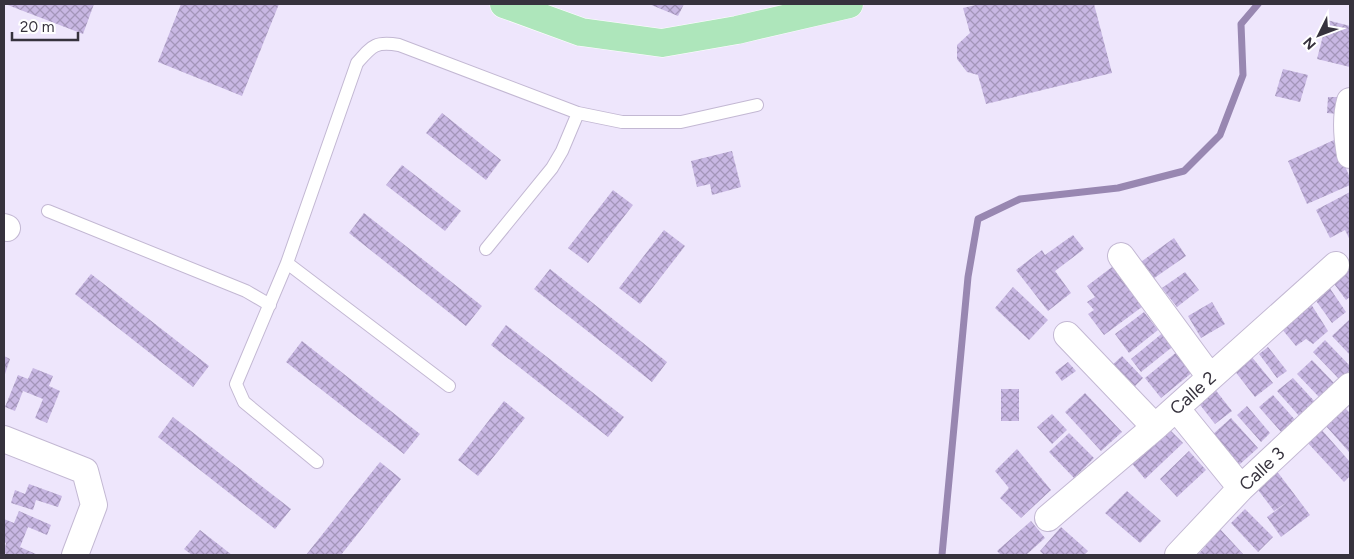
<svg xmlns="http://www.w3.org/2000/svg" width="1354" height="559" font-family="Figtree,sans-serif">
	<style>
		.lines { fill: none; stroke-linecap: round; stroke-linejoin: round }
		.stream { stroke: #9887b1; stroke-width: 7 }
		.building { fill: url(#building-cross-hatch) }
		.lane-casing { stroke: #c3b8d3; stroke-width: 14 }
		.street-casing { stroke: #c3b8d3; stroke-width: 28 }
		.primary-casing { stroke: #fff; stroke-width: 29 }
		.lane { stroke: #fff; stroke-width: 12 }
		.street { stroke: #fff; stroke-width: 26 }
		.primary { stroke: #aee6bb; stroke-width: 28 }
		.labels { text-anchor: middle; stroke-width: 4.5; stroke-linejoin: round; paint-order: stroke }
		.street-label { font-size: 18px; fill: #36323d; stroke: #fff }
	</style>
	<defs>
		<pattern id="building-cross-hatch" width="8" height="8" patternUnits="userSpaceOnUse" patternTransform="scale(1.25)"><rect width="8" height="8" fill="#c8b7e3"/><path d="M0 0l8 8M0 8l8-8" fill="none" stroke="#a395b9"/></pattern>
	</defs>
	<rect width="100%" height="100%" fill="#eee6fc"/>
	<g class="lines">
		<path class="stream" d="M942,555L968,277L978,219L1020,199L1118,188L1184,171L1220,135L1243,75L1241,24L1258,4"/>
	</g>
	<path class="building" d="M5,4H94L83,34Z
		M181,4H279L242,96L158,62Z
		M649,4H684L678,16Z
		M980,4H1094L1112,73L986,104L978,75L967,72L957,59V45L970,33L963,8Z
		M1327,20L1350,26V67L1317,59Z
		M1283,69L1308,75L1300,102L1275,96Z
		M1328,97H1337V114L1327,113Z
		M442,113L501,160L486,180L426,133Z
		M1334,140L1350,178V185L1307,204L1288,161Z
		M732,151L741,187L712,195L710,184L697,187L691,161Z
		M402,165L461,211L445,231L386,185Z
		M613,190L633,205L588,263L568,248Z
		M1350,192V240L1345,230L1330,238L1316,210Z
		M364,213L482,306L466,326L349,233Z
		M664,230L685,246L640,304L619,288Z
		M1073,235L1084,249L1055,271L1071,293L1048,311L1016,270L1042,250L1045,255Z
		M1174,238L1186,256L1150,281L1138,264Z
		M1116,264L1146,304L1104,335L1088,314L1094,310L1087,302L1095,297L1087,286Z
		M1350,267V297L1346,300L1332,281Z
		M550,269L667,362L652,382L534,289Z
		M1185,272L1199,290L1177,307L1162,288Z
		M91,274L209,366L193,387L75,294Z
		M1013,287L1048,320L1029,340L995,308Z
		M1329,287L1346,312L1332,323L1314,298Z
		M1212,302L1225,324L1201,338L1188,316Z
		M1311,304L1328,331L1313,344L1306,339L1296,346L1281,328Z
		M1144,312L1158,330L1129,353L1115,334Z
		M1350,319V355L1332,336Z
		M506,325L624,417L608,437L491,345Z
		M1165,331L1176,344L1141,372L1131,359Z
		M1325,340L1350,366V370L1340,380L1313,352Z
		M302,341L420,434L404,454L286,362Z
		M1268,347L1287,371L1277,378L1259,354Z
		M1178,351L1194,371L1161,398L1145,378Z
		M4,356L10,359L4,377Z
		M1122,356L1143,378L1131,390L1109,368Z
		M1251,356L1273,383L1255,397L1234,370Z
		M1312,360L1334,383L1319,397L1297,374Z
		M1068,362L1076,371L1062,381L1055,372Z
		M33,368L53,376L49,386L60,391L47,423L35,418L43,399L23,391L15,411L5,407L18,375L28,379Z
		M1293,378L1316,403L1300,417L1277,391Z
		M1214,388L1232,411L1215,424L1197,401Z
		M1001,389H1019V421H1001Z
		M1085,393L1122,432L1101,451L1065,412Z
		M1273,395L1297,422L1283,434L1259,407Z
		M504,401L525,418L478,476L458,460Z
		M1247,406L1270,433L1261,442L1237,415Z
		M1345,408L1350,413V453L1326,426Z
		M1052,414L1067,430L1052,444L1037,427Z
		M173,417L291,509L275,529L158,437Z
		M1231,418L1258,448L1239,465L1212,435Z
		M1166,426L1183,443L1145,479L1129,460Z
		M1320,428L1350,462V476L1344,482L1306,441Z
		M1069,433L1094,458L1074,478L1049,452Z
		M1017,449L1051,490L1021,518L1000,498L1009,488L995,471Z
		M1189,451L1206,470L1177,497L1160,479Z
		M380,462L401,479L341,555H306Z
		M1276,470L1310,515L1281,537L1267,517L1289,501L1274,511L1255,486Z
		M29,484L62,496L58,507L36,500L33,510L11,503L15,490L25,494Z
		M1127,491L1161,521L1140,543L1105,513Z
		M1245,509L1273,537L1258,552L1231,523Z
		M19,511L51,525L47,535L28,527L20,547L38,555H10L4,553L6,543L4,542V519L14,523Z
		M1031,521L1045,538L1026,555H1001L997,551Z
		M1061,527L1088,551L1084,555H1044L1040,551Z
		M1220,529L1244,555H1198Z
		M200,530L232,555H192L184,549Z"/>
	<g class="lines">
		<defs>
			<path id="lane" d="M48,211L246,291L270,305
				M486,249L552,168L562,151L578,113
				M287,263L449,386
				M317,462L244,402L236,384L287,263L357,63C372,46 375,41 399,45L578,113L622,122H681L757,105"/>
			<path id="street" d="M1350,101C1345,118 1347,138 1350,155
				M4,227L7,228
				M1121,256L1210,377
				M1067,335L1155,427
				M1176,408L1241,488
				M4,439L85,471L94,505L75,555
				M1048,518L1155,427L1336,265
				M1178,555L1241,488L1350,386"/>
			<path id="primary" d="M504,4L581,32L662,43L737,30L849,4"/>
		</defs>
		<use href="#lane" class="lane-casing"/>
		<use href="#street" class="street-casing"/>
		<use href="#primary" class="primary-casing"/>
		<use href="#lane" class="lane"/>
		<use href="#street" class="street"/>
		<use href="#primary" class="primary"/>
	</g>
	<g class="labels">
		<g class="street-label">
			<text transform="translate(1193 393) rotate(-42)" y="6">Calle 2</text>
			<text transform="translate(1262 469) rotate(-43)" y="6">Calle 3</text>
		</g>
	</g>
	<rect width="1354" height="559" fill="none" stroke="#36323d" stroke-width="10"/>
	<g transform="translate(1319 35) rotate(228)" stroke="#ffffff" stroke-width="4" paint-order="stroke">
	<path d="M0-4L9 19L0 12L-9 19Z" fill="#36323d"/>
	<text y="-8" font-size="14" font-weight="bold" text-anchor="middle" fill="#36323d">N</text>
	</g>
	<path d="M12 32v8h66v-8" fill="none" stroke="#36323d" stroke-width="2.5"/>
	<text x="20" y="32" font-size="15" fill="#36323d" stroke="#ffffff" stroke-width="4" paint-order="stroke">20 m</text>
</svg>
